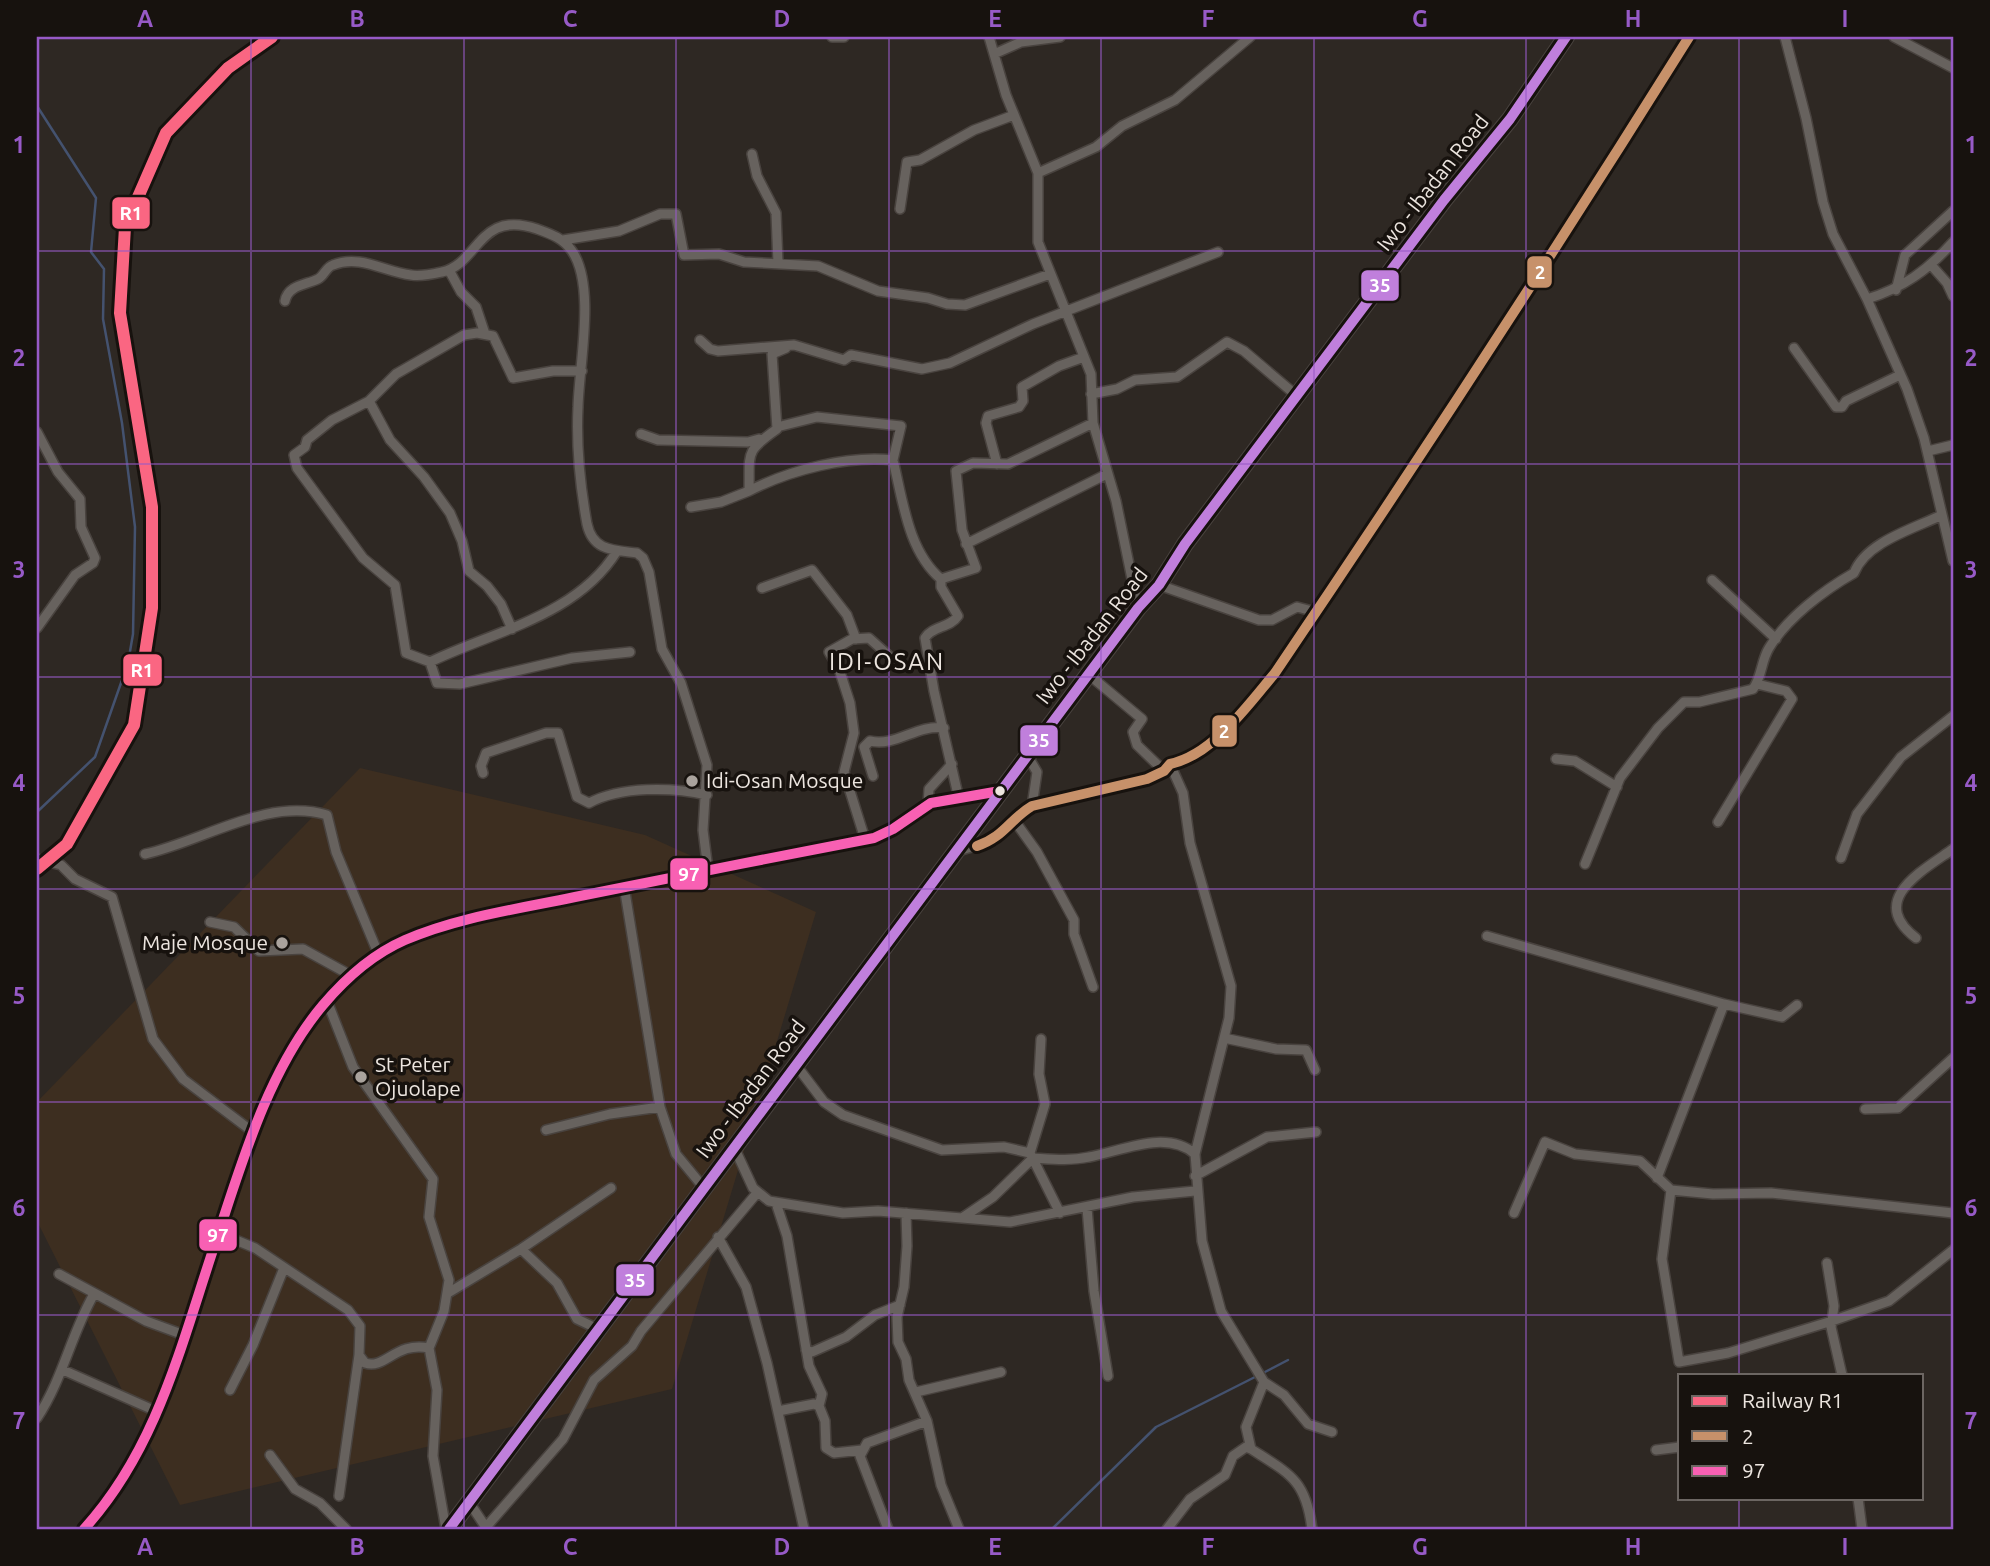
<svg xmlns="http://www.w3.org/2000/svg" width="1990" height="1566" font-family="Ubuntu,sans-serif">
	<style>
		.built { fill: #3d2e20 }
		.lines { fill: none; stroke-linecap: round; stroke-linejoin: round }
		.stream { stroke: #44526f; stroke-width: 2.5 }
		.minor-casing { stroke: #49433f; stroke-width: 12 }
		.primary-casing { stroke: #49433f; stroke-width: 18 }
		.minor { stroke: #67625e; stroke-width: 9 }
		.primary { stroke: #5f6460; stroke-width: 14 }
		.bus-1-casing { stroke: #17120e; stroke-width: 16 }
		.bus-2-casing { stroke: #17120e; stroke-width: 16 }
		.bus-3-casing { stroke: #17120e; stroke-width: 16 }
		.bus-1 { stroke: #c7916a; stroke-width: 10 }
		.bus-2 { stroke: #f860b3; stroke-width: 10 }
		.bus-3 { stroke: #c07fdc; stroke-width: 10 }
		.rail-1-casing { stroke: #17120e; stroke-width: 18 }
		.rail-1 { stroke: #fa6682; stroke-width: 12 }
		.grid { fill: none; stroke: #975ac7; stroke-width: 2; stroke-opacity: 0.55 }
		.poi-dot { fill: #aaa39d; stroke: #17120e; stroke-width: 2.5 }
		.bus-dot { fill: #ece5df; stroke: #17120e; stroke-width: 2.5 }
		.labels { text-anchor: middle; stroke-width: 7; stroke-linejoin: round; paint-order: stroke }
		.street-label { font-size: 21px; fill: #ece5df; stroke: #17120e }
		.poi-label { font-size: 21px; fill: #ece5df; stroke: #17120e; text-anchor: start }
		.quarter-label { font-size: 24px; letter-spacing: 2px; fill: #ece5df; stroke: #17120e }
		.line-badge { stroke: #17120e; stroke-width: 2.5 }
		.badge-label { font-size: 19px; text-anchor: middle; font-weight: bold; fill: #fff }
		.neatline { fill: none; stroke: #975ac7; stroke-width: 2.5 }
		.grid-label { font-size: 23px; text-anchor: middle; font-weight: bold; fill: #975ac7 }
	</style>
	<rect width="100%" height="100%" fill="#2e2823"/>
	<path class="built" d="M360,768L645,835L816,912L672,1389L180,1505L37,1221V1102Z"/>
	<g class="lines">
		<path class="stream" d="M37,106L96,198L91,252L104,269L103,319L122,423L135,527L133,634L128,663L95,757L37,812
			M1263,1373L1288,1360
			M1052,1529L1156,1427L1257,1376"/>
		<defs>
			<path id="minor" d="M832,37H844
				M989,37L1006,95L1038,173V242L1091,374L1093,423L1116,501L1138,608
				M1785,37L1806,118L1823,202L1833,234L1867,299L1907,389L1924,438L1953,561
				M1894,37L1953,68
				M994,54L1021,42L1060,37
				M752,154L757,176L776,213L778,263
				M1038,173L1096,147L1122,126L1175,100L1250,37
				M900,209L907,162L920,160L974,130L1014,115
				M563,240L619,231L660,214H676L684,255L719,254L744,262L818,266L878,291L928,298L947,304L965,305L1050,274
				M1932,266L1947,283L1953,296
				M449,270L461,292L476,307L485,334
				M1896,290L1905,255L1953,211
				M1867,299C1903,288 1928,270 1953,242
				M285,301C288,285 306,285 318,279C324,276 326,267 333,265C360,254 385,272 411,275C420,277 433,274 442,272C479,264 478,209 537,229C551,234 563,238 572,251C596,286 579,365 578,407C576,447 580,485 587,524C593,551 613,550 637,553L643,558L649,572L662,649L681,683L707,765L703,830L708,870
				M700,340L710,349L718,351L794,345L844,360L851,355L922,369L950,363L1033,324L1218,252
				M1794,348L1836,407H1842L1846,401L1900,375
				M1091,394L1117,389L1135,380L1177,377L1227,342L1244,351L1297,396
				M369,401L390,440L424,477L450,513L462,541L469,571L487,586L501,604L512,629
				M777,427L817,417L901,426L893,460
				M37,432L58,472L80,499L81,527L95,558L93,563L75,575L37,628
				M641,434L658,440L748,442L759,439
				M1928,451L1953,445
				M997,464L986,423L988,416L1019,407L1023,401L1022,387L1059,366L1084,357
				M749,491C790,470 848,455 893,460C903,501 908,551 941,579V587L958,616C950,628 932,626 925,638L934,691L959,799
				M691,507L721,502L749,491C750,453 744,452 777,429L772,354L786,348
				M966,544L1107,474
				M617,551C577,616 494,631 430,662L437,683L460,684L572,658L630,652
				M941,579L976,568L962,530L956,471L973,463L1008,464L1093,423
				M1712,580L1776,639
				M1159,585L1259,620H1272L1297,607L1316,612
				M762,588L812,570L847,615L856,639
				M430,662L406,653L395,585L363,558L297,468L294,455L305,447L307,440L332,420L369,401L396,374L464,335L477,333L493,336L513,378L553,371H582
				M1088,674L1142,719L1133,732L1137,745L1164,771
				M1027,755L1037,772L1032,806
				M1556,759L1575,761L1617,787
				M483,773L481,766L486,753L546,733H558L577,797L589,803C621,786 672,787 707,795
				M873,776L864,747L870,741C896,747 917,724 944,728
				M928,805L929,789L952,764
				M1014,820L1037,852L1074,920V934L1093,987
				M1718,822L1792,699L1786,691L1757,684
				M865,839L844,772L854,733L850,703L839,669L829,652L852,639L869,638L888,655
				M955,852L994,840L1020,813L1032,806L1147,779L1164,771L1170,764C1213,755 1248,705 1275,673C1417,463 1555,251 1689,37
				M145,854C204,841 267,797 327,815L336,852L378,953
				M1841,858L1857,814L1901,757L1953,716
				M37,859L61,865L75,879L112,897L153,1039L183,1079L253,1132
				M1585,864L1620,778L1658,728L1684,702H1699L1753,689C1762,677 1761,661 1769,648C1787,618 1824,590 1854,573C1866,542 1913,529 1942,515
				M624,886L660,1107L676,1154L704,1188
				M210,922L234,927L259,951L303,949L352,976
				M1487,936L1724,1004L1782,1017L1797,1005
				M1916,938C1867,900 1922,871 1953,849
				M327,1001L353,1067L433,1179L429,1217L449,1280L444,1311L429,1348L437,1390L433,1456L446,1529
				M1224,1038L1276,1049L1306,1050L1315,1070
				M796,1065L824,1102L843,1115L942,1150L1004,1147L1030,1153L1060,1213
				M1865,1109L1898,1108L1953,1058
				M546,1130L610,1114L660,1107
				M734,1147L753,1188L769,1201L843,1213L878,1211L1010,1222L1133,1197L1195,1191
				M1030,1153L1045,1104L1039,1074L1041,1039
				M1195,1176L1267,1137L1316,1132
				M1657,1178L1724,1004
				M1671,1190L1662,1259L1679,1362L1728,1353L1832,1321L1834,1306L1827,1263
				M776,1203L787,1236L809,1366L822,1394L819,1406L825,1421L826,1448L834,1453L862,1450
				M1087,1208L1094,1291L1108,1376
				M906,1213L907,1246L904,1287L897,1317L898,1342L906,1359L909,1380L927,1421L941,1485L959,1529
				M1514,1213L1545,1142L1575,1154L1640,1161L1671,1190L1713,1194L1771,1193L1953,1213
				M962,1218L993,1197L1033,1158C1051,1159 1070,1161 1089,1157C1122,1151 1166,1129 1195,1154
				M219,1233L255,1248L348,1310L360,1326L359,1355L365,1363C385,1370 396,1341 429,1348
				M718,1237L746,1287L767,1363L804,1529
				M521,1249L557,1283L577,1319L600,1330
				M59,1274L146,1321L184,1335
				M448,1293L521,1249L611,1188
				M806,1350L812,1352L846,1337L875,1315L900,1305
				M63,1370L158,1412
				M1842,1375L1831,1327L1832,1321L1889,1301L1953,1250
				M1264,1382L1284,1395L1308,1424L1332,1432
				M230,1390L253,1345L284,1268
				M916,1392L1001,1372
				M778,1411L814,1404L819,1406
				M37,1418C63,1379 71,1334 94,1294
				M1251,1449C1290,1474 1306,1480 1312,1529
				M1656,1450L1680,1447
				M270,1455L295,1489L320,1503L346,1529
				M339,1496L359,1355
				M1858,1498L1862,1529
				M469,1502L487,1529
				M487,1526L563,1439L594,1380L632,1346L641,1331L757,1193
				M84,1529C157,1449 181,1345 215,1244C241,1165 268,1070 323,1005C345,979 373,954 405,940C458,917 518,909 575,897C675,877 774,857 874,838L893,829L931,803L1000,791
				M888,1529L860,1456L867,1443L927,1421
				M1167,1529L1190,1499L1225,1475L1233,1456L1246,1447L1251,1449L1246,1427L1264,1382L1221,1311L1202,1241L1195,1154L1229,1018L1231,986L1190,843L1183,793L1170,764"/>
			<path id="primary" d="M449,1529L1138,608L1159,585L1185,544L1444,200L1510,119L1566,37"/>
		</defs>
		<use href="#minor" class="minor-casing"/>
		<use href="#primary" class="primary-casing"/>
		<use href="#minor" class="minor"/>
		<use href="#primary" class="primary"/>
		<defs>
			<path id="bus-1" d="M977,846C1004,837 1010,819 1032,806L1147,779L1164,771L1170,764C1213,755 1248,705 1275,673C1417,463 1555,251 1689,37"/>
			<path id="bus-2" d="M84,1529C157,1449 181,1345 215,1244C241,1165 268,1070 323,1005C345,979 373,954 405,940C458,917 518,909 575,897C675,877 774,857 874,838L893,829L931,803L1000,791"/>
			<path id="bus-3" d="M449,1529L1138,608L1159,585L1185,544L1444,200L1510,119L1566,37"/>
		</defs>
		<use href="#bus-1" class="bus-1-casing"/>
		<use href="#bus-2" class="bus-2-casing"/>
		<use href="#bus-3" class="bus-3-casing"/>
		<use href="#bus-1" class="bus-1"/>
		<use href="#bus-2" class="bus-2"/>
		<use href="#bus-3" class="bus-3"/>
		<defs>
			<path id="rail-1" d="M37,869L67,844L134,725L152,608V507L120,313L125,227L166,133L228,68L272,37"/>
		</defs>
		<use href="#rail-1" class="rail-1-casing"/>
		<use href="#rail-1" class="rail-1"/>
	</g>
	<path class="grid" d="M251,37V1529M464,37V1529M676,37V1529M889,37V1529M1101,37V1529M1314,37V1529M1526,37V1529M1739,37V1375M37,251H1953M37,464H1953M37,677H1953M37,889H1953M37,1102H1953M37,1315H1953M1739,1498V1529"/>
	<g class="poi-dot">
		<circle cx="692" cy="781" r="7"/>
		<circle cx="282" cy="943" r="7"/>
		<circle cx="361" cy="1077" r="7"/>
	</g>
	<circle class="bus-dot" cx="1000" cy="791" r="6"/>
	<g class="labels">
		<g class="street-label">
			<text transform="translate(1433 183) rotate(-52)" y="7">Iwo - Ibadan Road</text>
			<text transform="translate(1092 636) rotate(-52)" y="7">Iwo - Ibadan Road</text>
			<text transform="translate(751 1089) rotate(-53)" y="7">Iwo - Ibadan Road</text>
		</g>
		<g class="poi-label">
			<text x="706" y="788">Idi-Osan Mosque</text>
			<text x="268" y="950" text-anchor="end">Maje Mosque</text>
			<text x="375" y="1072">St Peter<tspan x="375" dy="24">Ojuolape</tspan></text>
		</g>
		<g class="quarter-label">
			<text x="887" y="670">IDI-OSAN</text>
		</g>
	</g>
	<g class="line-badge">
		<rect x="111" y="196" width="40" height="34" rx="7" fill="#fa6682"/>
		<rect x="1526" y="255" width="27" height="34" rx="7" fill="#c7916a"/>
		<rect x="1360" y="269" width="40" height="33" rx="7" fill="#c07fdc"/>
		<rect x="122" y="653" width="41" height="34" rx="7" fill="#fa6682"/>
		<rect x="1211" y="714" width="27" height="34" rx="7" fill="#c7916a"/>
		<rect x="1019" y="724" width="40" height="33" rx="7" fill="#c07fdc"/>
		<rect x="669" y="857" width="40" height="34" rx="7" fill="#f860b3"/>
		<rect x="198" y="1218" width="40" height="34" rx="7" fill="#f860b3"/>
		<rect x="615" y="1263" width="40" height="34" rx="7" fill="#c07fdc"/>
	</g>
	<g class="badge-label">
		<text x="131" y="220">R1</text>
		<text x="1540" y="279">2</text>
		<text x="1380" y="292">35</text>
		<text x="142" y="677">R1</text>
		<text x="1224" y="738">2</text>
		<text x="1039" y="747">35</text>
		<text x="689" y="881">97</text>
		<text x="218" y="1242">97</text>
		<text x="635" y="1287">35</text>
	</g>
	<rect width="1990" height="1566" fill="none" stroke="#17120e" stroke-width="77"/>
	<rect x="1678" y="1374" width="245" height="126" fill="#17120e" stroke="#6c6662" stroke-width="2"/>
	<rect x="1692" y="1396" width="35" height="10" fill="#fa6682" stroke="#6c6662" stroke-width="2"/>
	<text x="1742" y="1408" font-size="21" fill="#ece5df">Railway R1</text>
	<rect x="1692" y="1431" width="35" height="10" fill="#c7916a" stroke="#6c6662" stroke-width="2"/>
	<text x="1742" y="1444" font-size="21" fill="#ece5df">2</text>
	<rect x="1692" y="1466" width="35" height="10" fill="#f860b3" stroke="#6c6662" stroke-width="2"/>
	<text x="1742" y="1478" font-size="21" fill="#ece5df">97</text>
	<rect x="38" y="38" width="1914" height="1490" class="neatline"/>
	<g class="grid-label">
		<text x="145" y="27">A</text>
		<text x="357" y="27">B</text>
		<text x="570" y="27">C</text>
		<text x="782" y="27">D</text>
		<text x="995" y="27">E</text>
		<text x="1208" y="27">F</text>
		<text x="1420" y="27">G</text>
		<text x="1633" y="27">H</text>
		<text x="1845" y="27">I</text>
		<text x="19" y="153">1</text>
		<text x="1971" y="153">1</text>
		<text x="19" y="366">2</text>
		<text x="1971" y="366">2</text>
		<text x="19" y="578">3</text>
		<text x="1971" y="578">3</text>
		<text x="19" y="791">4</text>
		<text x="1971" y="791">4</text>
		<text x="19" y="1004">5</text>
		<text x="1971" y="1004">5</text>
		<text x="19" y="1216">6</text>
		<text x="1971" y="1216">6</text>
		<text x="19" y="1429">7</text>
		<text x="1971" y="1429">7</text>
		<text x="145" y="1555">A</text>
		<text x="357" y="1555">B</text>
		<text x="570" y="1555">C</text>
		<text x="782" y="1555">D</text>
		<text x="995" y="1555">E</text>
		<text x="1208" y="1555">F</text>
		<text x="1420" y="1555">G</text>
		<text x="1633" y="1555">H</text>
		<text x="1845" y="1555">I</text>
	</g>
</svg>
